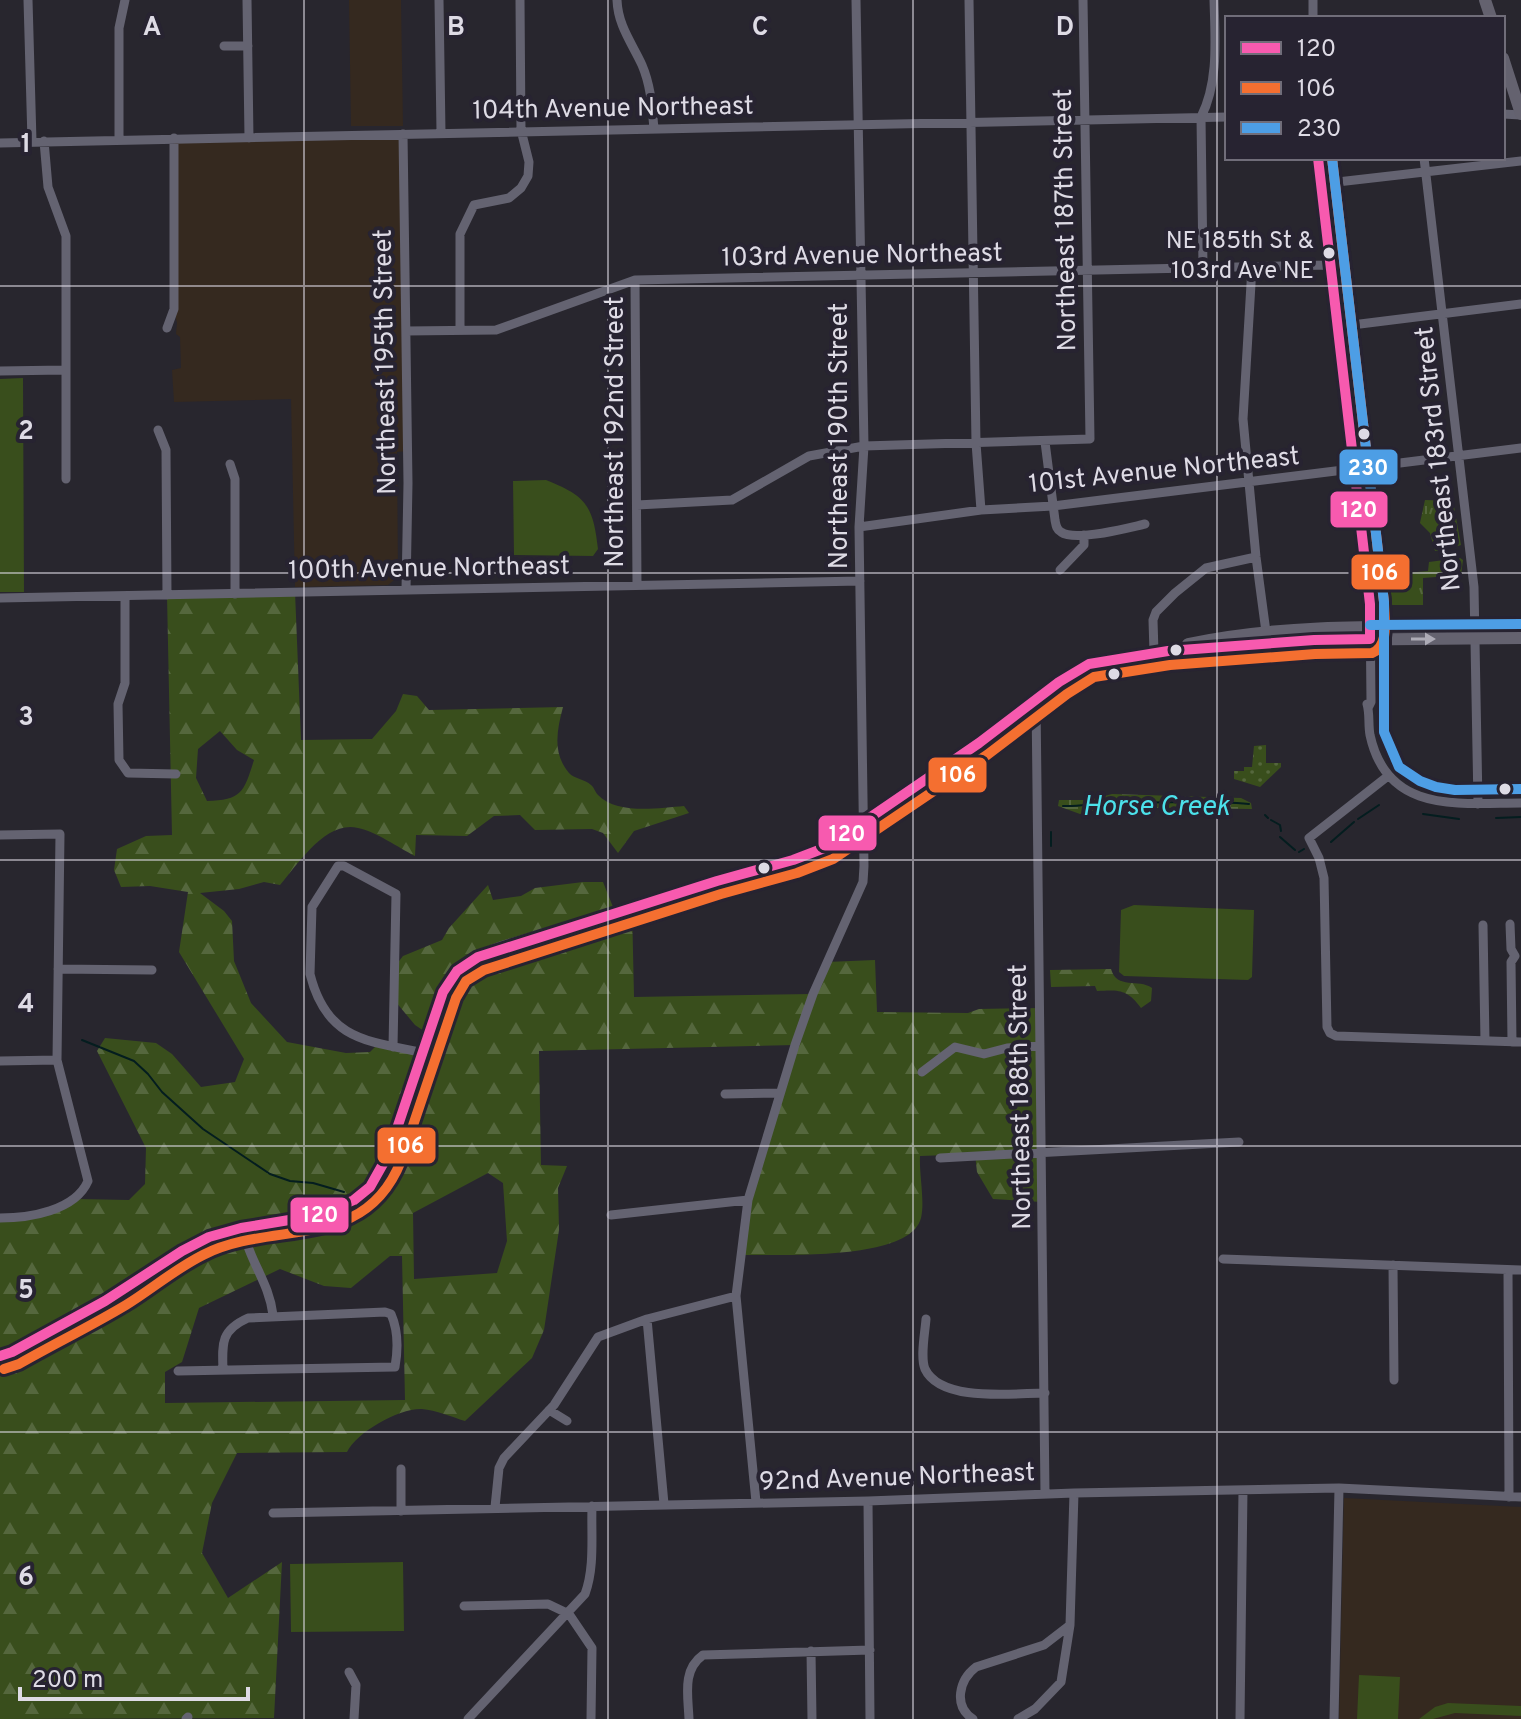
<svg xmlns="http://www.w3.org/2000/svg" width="1521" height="1719" font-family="Overpass,sans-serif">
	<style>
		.education { fill: #35291f }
		.grass { fill: url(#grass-tufts) }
		.forest { fill: url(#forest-firs); fill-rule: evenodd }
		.wetland { fill: url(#wetland-marsh) }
		.park { fill: #394e1c }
		.garden { fill: url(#garden-dots) }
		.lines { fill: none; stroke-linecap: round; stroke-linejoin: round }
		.stream { stroke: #041d1f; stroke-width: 2 }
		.minor { stroke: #646371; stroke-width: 9 }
		.major { stroke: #64626f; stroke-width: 12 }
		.bus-1-casing { stroke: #272331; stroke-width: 16 }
		.bus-2-casing { stroke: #272331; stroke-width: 16 }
		.bus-3-casing { stroke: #272331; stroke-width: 16 }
		.bus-1 { stroke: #f75aaf; stroke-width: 10 }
		.bus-2 { stroke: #f46f30; stroke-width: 10 }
		.bus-3 { stroke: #4d9ee5; stroke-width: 10 }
		.oneway { fill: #adabb6 }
		.grid { fill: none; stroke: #dedbe5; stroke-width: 2; stroke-opacity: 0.55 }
		.bus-dot { fill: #dedbe5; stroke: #272331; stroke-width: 3 }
		.labels { text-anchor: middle; stroke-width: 8; stroke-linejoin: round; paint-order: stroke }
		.bus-label { font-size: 24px; fill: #dedbe5; stroke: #272331; text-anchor: end }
		.street-label { font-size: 26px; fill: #dedbe5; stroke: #272331 }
		.water-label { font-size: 28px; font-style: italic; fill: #4ce1eb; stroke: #272331 }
		.grid-label { font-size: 26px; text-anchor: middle; font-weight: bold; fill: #dedbe5; stroke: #272331; stroke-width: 8; stroke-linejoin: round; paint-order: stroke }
		.line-badge { stroke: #272331; stroke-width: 3 }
		.badge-label { font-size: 22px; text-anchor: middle; font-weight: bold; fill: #fff }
	</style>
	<defs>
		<pattern id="grass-tufts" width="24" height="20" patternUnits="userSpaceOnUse" patternTransform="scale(2)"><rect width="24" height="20" fill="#394e1c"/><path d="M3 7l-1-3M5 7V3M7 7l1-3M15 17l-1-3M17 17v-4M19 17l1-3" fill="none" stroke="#55673d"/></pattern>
		<pattern id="forest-firs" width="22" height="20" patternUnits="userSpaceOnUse" patternTransform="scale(2)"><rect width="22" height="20" fill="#394e1c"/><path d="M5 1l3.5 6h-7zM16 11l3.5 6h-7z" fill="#55673d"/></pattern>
		<pattern id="wetland-marsh" width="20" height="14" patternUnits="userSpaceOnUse" patternTransform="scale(2)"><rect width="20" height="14" fill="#394e1c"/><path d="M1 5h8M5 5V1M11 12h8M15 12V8" fill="none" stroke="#55673d"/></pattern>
		<pattern id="garden-dots" width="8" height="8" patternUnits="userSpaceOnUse" patternTransform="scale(2)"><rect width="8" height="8" fill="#394e1c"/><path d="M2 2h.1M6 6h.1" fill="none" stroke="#55673d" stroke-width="1.8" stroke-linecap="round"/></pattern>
	</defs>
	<rect width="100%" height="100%" fill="#28262e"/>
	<path class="education" d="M349,0H401L403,126H351Z
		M403,134L408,451L397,452L398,577L388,585L295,587L291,399L174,402L172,370L181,368L180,337L176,334L177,323L174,309V138Z
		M1344,1498L1521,1507V1719H1339Z"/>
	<path class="grass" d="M1425,500L1453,501L1461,545L1458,546L1435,551L1430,533L1420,523Z
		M1460,558L1463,560L1461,575L1423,578V605H1385L1383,602L1384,575L1428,571L1429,562Z"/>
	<path class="forest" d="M295,592L301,740L372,739L396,711L403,694L417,696L429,710L563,707C557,730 552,753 569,773C574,779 585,779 591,785C594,787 595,792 598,795C617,815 659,808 684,806L689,813L634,831L618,853L603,833L592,829L535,830L520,815L494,816L467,836L416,835L415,856C399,848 375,831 358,828C326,820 298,864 280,885L264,882L239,889L200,893L224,911L232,921L234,961L251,1003L287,1042L346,1053L370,1052L378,1044L420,1052L427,1033L415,1025L395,1001L396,965L403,956L442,940L449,928L488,885L493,900L521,896L535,888L583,882H603L615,912L632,907L634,997L813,994L827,962L875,960L877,1012L968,1013L979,1009L1039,1008L1042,1202L993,1199L977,1172L975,1154L920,1156C919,1174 925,1201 921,1218C910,1262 778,1254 741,1255L748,1200L794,1045L539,1051L541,1165L567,1166L558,1188L559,1230L544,1330L532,1358L465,1421C452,1417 436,1410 422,1409C399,1408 357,1432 347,1452L237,1453L212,1503L202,1553L228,1598L282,1562L274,1718L0,1719V1218H19L75,1199L129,1200L145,1184L146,1148L97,1051L105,1038L156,1043L172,1054L201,1087L235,1082L244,1059L179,952L188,892L150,886L121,887L114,870L117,849L146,836L172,835L167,595ZM220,731L237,750L254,760C244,792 242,800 207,801L196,778L198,749ZM488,1173L503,1183L507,1241L497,1273L414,1279L413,1213ZM390,1256H402L405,1400L165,1403V1372L182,1362L199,1308L280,1269L324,1286L351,1288Z
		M1111,969C1117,990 1138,978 1152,988L1151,1001L1141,1008C1127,989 1119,990 1097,991L1095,986L1051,987L1050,970Z"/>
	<path class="wetland" d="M1112,794L1241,798L1251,803L1252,809L1108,807L1080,814L1058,806L1059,800H1090Z"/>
	<path class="park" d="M23,378L24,592H0V379Z
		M546,480C586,496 593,505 598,549L593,556L514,555L513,481Z
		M1134,905L1254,910L1252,977L1248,980L1124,976L1119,972L1121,910Z
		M403,1562L404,1631L291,1632L290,1564Z
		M1359,1675L1400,1677L1398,1719H1357Z
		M1448,1703L1521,1706V1716L1455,1713L1433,1719H1419L1435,1707Z"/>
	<path class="garden" d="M1266,745V763H1281V767L1260,787L1234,779V771H1244V767H1252L1254,746Z"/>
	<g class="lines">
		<path class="stream" d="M1063,806C1079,807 1092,803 1107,803C1154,803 1203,800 1249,804
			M1423,814L1459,819
			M1265,815L1268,818
			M1496,818L1521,817
			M1358,819L1379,805
			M1271,820L1280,825L1281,831
			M1280,837L1295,850
			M1331,842L1354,822
			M1051,846V832
			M1299,852L1304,849
			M82,1040L134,1061L148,1074L162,1092L203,1129L270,1174L290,1181L313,1183L344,1192"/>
		<path class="minor" d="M28,0L32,141
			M247,0L249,138
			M439,0L441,132
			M617,0C618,26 632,43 642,65C651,86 652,107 654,129
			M969,0L976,443L981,510
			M1313,0V18
			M224,46H248
			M1503,114L1521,115
			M403,134L408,483L406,589
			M119,139V28L125,0
			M44,141L48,187L66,236V479
			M0,143L1227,117
			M1318,158L1370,604L1371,702L1368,708
			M1424,158L1474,587L1478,804
			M1320,184L1521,161
			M1252,267L1243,419L1256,557L1266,632
			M1203,268L1201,117C1219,82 1215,38 1214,0
			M635,280L637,584
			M1336,327L1521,304
			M167,328L174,309V138
			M460,330V234L474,205L509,198L521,188L528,176L529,162L521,130L520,0
			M406,331L496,330L635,280L1329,265
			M0,371L64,370
			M158,430L166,450L167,595
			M1045,442L1055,520C1056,525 1056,529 1061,532C1075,542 1127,528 1145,524
			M230,464L235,479V594
			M637,505L732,500L809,456L864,446L1090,439L1083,0
			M859,527L981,510L1053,506L1521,448
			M1060,570L1084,545V535
			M125,596V683L118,704L119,760L128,773L176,774
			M0,598L860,581
			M1154,653L1153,620L1156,612L1175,593L1206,568L1256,557
			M1036,700L1045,1494
			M1367,704C1370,714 1368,724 1370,735C1387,814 1458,803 1521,803
			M1388,776L1309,838L1319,858L1324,878L1327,1027L1330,1033L1336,1036L1521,1042
			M0,835L60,834L57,1060L88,1181C75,1211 29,1218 0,1218
			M1510,924L1511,949L1515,956L1511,962L1512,1042
			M1483,925L1485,1041
			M58,969L152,970
			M393,1047L396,894L344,866H338L312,907L310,974C326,1038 364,1041 420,1052
			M0,1061L57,1060
			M922,1072L955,1047L984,1054L1007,1048L1040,1046
			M725,1094L780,1093
			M940,1158L1239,1142
			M611,1215L748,1200
			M243,1227C248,1260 269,1281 273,1315
			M1223,1259L1521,1270
			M1393,1265L1394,1380
			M1508,1270L1509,1497
			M647,1319L664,1504
			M926,1319C925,1333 920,1357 925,1369C941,1403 1015,1393 1045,1393
			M178,1371L395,1367C398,1350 398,1330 391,1314L385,1312L248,1318C221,1330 222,1343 223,1370
			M549,1410L567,1421
			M401,1469V1511
			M868,1501L870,1719
			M756,1502L736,1296L748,1200L795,1045L813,994L863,882L864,866L859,527L864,446L856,0
			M495,1507L499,1468L504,1458L554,1405L598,1337L647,1319L736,1296
			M273,1513L868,1501L1074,1493L1339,1488L1521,1497
			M464,1606L548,1604L569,1614L592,1648L591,1719
			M811,1651L812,1719
			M349,1672L356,1685L354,1719
			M186,1719L188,1717
			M468,1719L585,1594C595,1567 591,1535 592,1506
			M689,1719C688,1695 682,1670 703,1655L870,1650
			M973,1719C953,1706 959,1680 976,1667L1044,1645L1070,1625
			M1018,1719L1035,1709L1061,1682L1070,1625L1074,1493
			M1240,1719L1243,1490
			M1334,1719L1339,1488"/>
		<path class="major" d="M1485,0L1491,18
			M1503,58L1521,114
			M1188,644C1297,621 1410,628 1521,627
			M0,1356L12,1352C47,1332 84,1314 118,1293C157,1269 194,1237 240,1228C286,1218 335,1223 370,1186C401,1153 417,1057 436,1011C441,998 445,983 455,973C467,960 485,954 502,947L793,860L827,847L862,825L979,743L1059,682L1089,664L1154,653L1314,640L1521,638"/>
		<defs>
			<path id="bus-1" d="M0,1356L12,1352L105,1301L182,1251L209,1237L241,1228L319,1215L354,1200L370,1187L388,1155L443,992L457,971L478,957L717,881L793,860L827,847L979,743L1059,682L1089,664L1168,651L1314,640L1370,639V604L1318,158"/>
			<path id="bus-2" d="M4,1369L19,1364C54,1344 91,1326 126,1305C152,1289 175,1269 203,1255C273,1219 364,1254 401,1161L456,998L466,981L484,970L721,894L797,873L833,859L987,755L1067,694L1094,677L1170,665L1315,654L1372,653C1390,646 1384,619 1384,602L1332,158"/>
			<path id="bus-3" d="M1332,158L1384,602V732L1399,767L1420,781L1436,787L1455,790L1521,789
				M1370,625L1521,624"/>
		</defs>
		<use href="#bus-1" class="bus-1-casing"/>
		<use href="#bus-2" class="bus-2-casing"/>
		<use href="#bus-3" class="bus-3-casing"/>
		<use href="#bus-1" class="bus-1"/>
		<use href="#bus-2" class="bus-2"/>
		<use href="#bus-3" class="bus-3"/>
	</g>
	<defs><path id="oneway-solid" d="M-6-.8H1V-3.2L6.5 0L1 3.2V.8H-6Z" transform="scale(2)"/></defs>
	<use class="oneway" href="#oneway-solid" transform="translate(1423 639)"/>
	<path class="grid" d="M304,0V1719M608,0V1719M913,0V1719M1217,0V1719M0,286H1521M0,573H1521M0,860H1521M0,1146H1521M0,1432H1521"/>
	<g class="bus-dot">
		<circle cx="1329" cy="253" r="7"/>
		<circle cx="1364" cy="434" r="7"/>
		<circle cx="1176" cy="650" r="7"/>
		<circle cx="1114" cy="674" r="7"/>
		<circle cx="1505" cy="789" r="7"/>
		<circle cx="764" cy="868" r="7"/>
	</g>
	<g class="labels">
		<g class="bus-label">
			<text x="1314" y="248">NE 185th St &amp;<tspan x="1314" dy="30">103rd Ave NE</tspan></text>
		</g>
		<g class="street-label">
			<text transform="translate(613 107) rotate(-1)" y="9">104th Avenue Northeast</text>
			<text transform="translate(1064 220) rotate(-91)" y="9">Northeast 187th Street</text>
			<text transform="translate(862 254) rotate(-1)" y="9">103rd Avenue Northeast</text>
			<text transform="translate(384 362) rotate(-91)" y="9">Northeast 195th Street</text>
			<text transform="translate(614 432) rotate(-90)" y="9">Northeast 192nd Street</text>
			<text transform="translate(838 436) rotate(-90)" y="9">Northeast 190th Street</text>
			<text transform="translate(1437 459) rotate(-96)" y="9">Northeast 183rd Street</text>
			<text transform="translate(1164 469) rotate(-6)" y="9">101st Avenue Northeast</text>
			<text transform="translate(429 567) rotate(-1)" y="9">100th Avenue Northeast</text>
			<text transform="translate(1019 1097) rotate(-91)" y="9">Northeast 188th Street</text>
			<text transform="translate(897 1476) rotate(-2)" y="9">92nd Avenue Northeast</text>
		</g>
		<g class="water-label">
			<text x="1156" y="815">Horse Creek</text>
		</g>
	</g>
	<g class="grid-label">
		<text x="152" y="35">A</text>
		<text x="456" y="35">B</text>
		<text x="760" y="35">C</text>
		<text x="1065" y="35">D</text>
		<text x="26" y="152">1</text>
		<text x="26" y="439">2</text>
		<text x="26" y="725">3</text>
		<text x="26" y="1012">4</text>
		<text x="26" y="1298">5</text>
		<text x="26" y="1585">6</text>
	</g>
	<g class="line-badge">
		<rect x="1338" y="448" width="61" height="38" rx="8" fill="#4d9ee5"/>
		<rect x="1329" y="490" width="60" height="39" rx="8" fill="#f75aaf"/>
		<rect x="1350" y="553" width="61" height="38" rx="8" fill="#f46f30"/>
		<rect x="927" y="756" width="61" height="38" rx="8" fill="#f46f30"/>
		<rect x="817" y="814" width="61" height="38" rx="8" fill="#f75aaf"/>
		<rect x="376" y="1126" width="61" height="39" rx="8" fill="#f46f30"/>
		<rect x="289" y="1196" width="61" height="38" rx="8" fill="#f75aaf"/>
	</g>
	<g class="badge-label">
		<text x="1368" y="475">230</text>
		<text x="1359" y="517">120</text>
		<text x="1380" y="580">106</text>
		<text x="958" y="782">106</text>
		<text x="847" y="841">120</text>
		<text x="406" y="1153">106</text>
		<text x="320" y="1222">120</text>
	</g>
	<rect x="1225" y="16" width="280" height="144" fill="#272331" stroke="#706d79" stroke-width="2"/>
	<rect x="1241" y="42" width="40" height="12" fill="#f75aaf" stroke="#706d79" stroke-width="2"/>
	<text x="1297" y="56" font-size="24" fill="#dedbe5">120</text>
	<rect x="1241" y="82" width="40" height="12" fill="#f46f30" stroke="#706d79" stroke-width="2"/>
	<text x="1297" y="96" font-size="24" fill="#dedbe5">106</text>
	<rect x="1241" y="122" width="40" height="12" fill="#4d9ee5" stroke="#706d79" stroke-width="2"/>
	<text x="1297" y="136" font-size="24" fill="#dedbe5">230</text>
	<path d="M20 1687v12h228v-12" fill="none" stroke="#dedbe5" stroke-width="4"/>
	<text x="32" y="1687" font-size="24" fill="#dedbe5" stroke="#272331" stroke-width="6" paint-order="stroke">200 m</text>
</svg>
